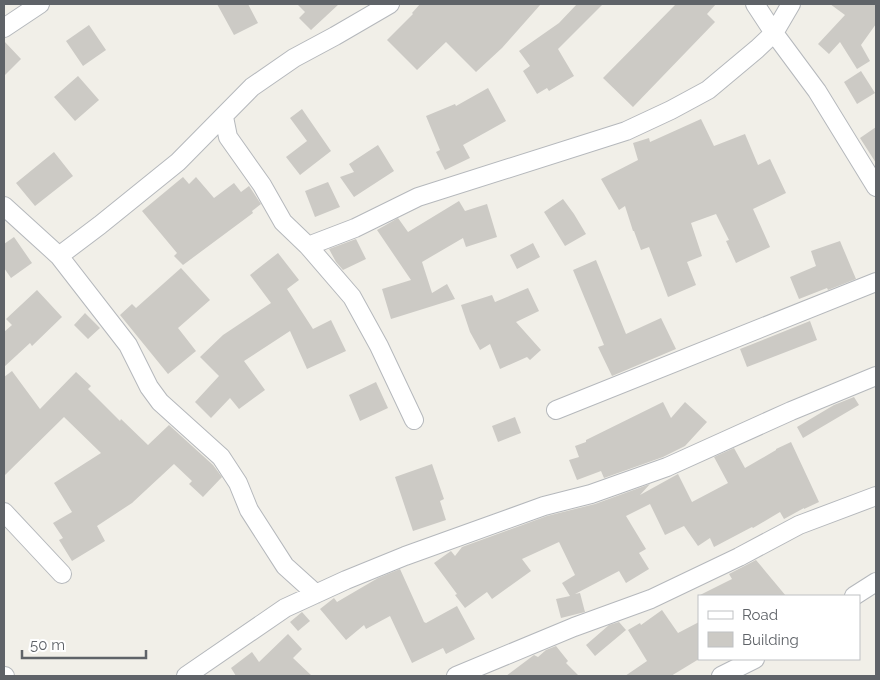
<svg xmlns="http://www.w3.org/2000/svg" width="880" height="680" font-family="Raleway,sans-serif">
	<style>
		.building { fill: #cccac5 }
		.lines { fill: none; stroke-linecap: round; stroke-linejoin: round }
		.street-casing { stroke: #b5b8bc; stroke-width: 20 }
		.street { stroke: #fff; stroke-width: 18 }
	</style>
	<rect width="100%" height="100%" fill="#f1efe8"/>
	<path class="building" d="M217,4H248L258,23L234,35Z
		M297,4H339L311,30L299,18L305,12Z
		M420,4H541L502,48L476,72L446,42L417,70L387,40L413,14L412,13Z
		M577,4H603L558,49L574,76L549,91L547,88L537,94L523,71L530,66L519,51L559,23Z
		M676,4H716L707,14L715,22L633,107L603,78Z
		M830,4H876V24L861,45L870,61L857,69L840,42L829,54L818,44L845,15Z
		M89,25L106,50L83,66L66,41Z
		M4,41L21,59L4,76Z
		M861,71L875,93L857,104L844,82Z
		M78,76L99,100L75,121L54,97Z
		M488,88L506,121L463,145L470,158L445,170L436,152L440,150L426,116L455,104L456,106Z
		M302,109L331,151L300,175L286,157L307,141L290,118Z
		M701,119L714,146L745,134L758,165L770,159L786,193L753,209L770,247L736,263L726,241L729,240L716,214L691,223L702,256L687,262L696,285L668,297L649,247L641,250L634,231H633L625,206L619,210L601,179L638,160L633,143L649,138L650,142Z
		M876,127V163L860,138Z
		M378,145L394,171L354,197L340,177L354,172L349,164Z
		M54,152L73,176L35,206L16,183Z
		M183,177L189,184L196,177L214,198L234,183L241,192L249,186L261,204L252,211L253,213L183,265L174,256L177,253L142,211Z
		M328,182L340,207L315,217L305,191Z
		M563,199L574,214L586,234L565,246L544,212Z
		M459,201L465,211L487,204L497,237L466,247L463,238L422,262L432,293L447,284L455,299L391,319L382,289L411,280L377,230L398,218L408,232Z
		M14,237L32,263L11,278L4,268V244Z
		M356,239L366,259L343,270L336,262L329,249Z
		M840,241L856,279L828,290L827,288L799,299L790,277L816,266L811,251Z
		M533,243L540,257L517,269L510,255Z
		M278,253L299,280L287,289L313,329L331,320L346,351L307,369L290,331L244,361L265,390L239,409L230,398L211,418L195,402L219,376L200,357L223,335L271,303L250,275Z
		M596,260L626,334L661,318L676,349L612,376L598,347L604,345L573,270Z
		M181,268L210,300L178,328L196,351L168,374L120,315L132,304L136,308Z
		M528,288L539,311L516,322L541,350L530,360L527,357L500,369L490,344L480,350L470,332L461,305L492,295L495,302Z
		M37,290L62,317L32,346L30,343L4,367V332L12,325L6,319Z
		M85,313L100,328L88,339L74,325Z
		M810,321L817,340L747,367L740,349Z
		M12,371L40,409L76,372L91,386L88,389L120,421L121,419L148,445L169,425L213,465L222,477L203,497L189,484L192,481L174,464L132,503L97,526L105,541L72,561L59,540L63,538L53,523L72,512L54,483L101,453L64,417L4,476V377Z
		M376,382L388,408L360,421L349,395Z
		M854,397L859,405L803,438L797,427L834,405Z
		M663,402L671,418L685,402L707,422L685,446L663,457L604,478L601,471L577,480L569,460L579,457L575,446L586,442V440Z
		M515,417L521,433L498,442L492,426Z
		M791,442L819,502L804,509V508L784,519L780,512L753,528L752,527L714,547L710,538L698,546L684,526L665,535L650,504L626,516L646,549L639,553L649,569L626,583L619,571L575,594L580,593L585,612L561,618L556,599L570,596L562,583L575,575L559,542L522,559L531,571L492,599L487,592L465,608L455,595L457,594L434,563L451,551L455,556L462,547L547,516L595,504L650,484L640,495L678,474L692,502L728,483L714,457L734,448L745,468L776,450V449Z
		M432,464L444,499L440,501L446,520L413,531L395,477Z
		M756,560L786,596H698L732,579L729,574Z
		M400,569L424,622L426,623L457,606L475,639L446,654L443,648L412,663L390,616L366,629L364,625L346,640L320,609L334,598L337,602L378,578Z
		M662,610L678,633L699,622V659L671,676H625L647,661L628,630L640,623L641,625Z
		M302,612L310,621L298,631L290,622Z
		M619,622L626,630L595,656L586,645L609,625Z
		M288,634L302,649L293,658L312,676H236L231,668L252,652L259,662Z
		M556,646L568,661L566,663L579,676H506L534,655L538,657L546,650Z"/>
	<g class="lines">
		<defs>
			<path id="street" d="M755,4L774,33L817,91L876,187
				M4,28L40,4
				M224,117L228,137L262,185L283,222L308,246L352,297L379,346L414,420
				M4,206L59,256L100,225L178,162L252,87L294,58L335,36L390,4
				M308,246L355,228L418,197L626,131L671,110L708,90L757,49L774,33L791,4
				M59,256L128,345L149,387L160,402L221,457L238,483L249,510L285,566L316,594
				M556,410L876,282
				M4,512L62,574
				M854,596L876,582
				M4,676H5
				M186,676L285,608L346,580L405,556L544,506L591,494L667,467L791,411L876,376
				M456,676L574,627L651,599L739,557L799,525L876,496
				M721,676L755,659"/>
		</defs>
		<use href="#street" class="street-casing"/>
		<use href="#street" class="street"/>
	</g>
	<rect width="880" height="680" fill="none" stroke="#5f6368" stroke-width="10"/>
	<rect x="698" y="595" width="162" height="65" fill="#ffffff" stroke="#bfc1c3"/>
	<rect x="708" y="611" width="25" height="8" fill="#ffffff" stroke="#bfc1c3"/>
	<text x="742" y="620" font-size="15" fill="#5f6368">Road</text>
	<rect x="708" y="632" width="25" height="15" fill="#cccac5" stroke="#bfc1c3"/>
	<text x="742" y="645" font-size="15" fill="#5f6368">Building</text>
	<path d="M22 650v8h124v-8" fill="none" stroke="#5f6368" stroke-width="2.5"/>
	<text x="30" y="650" font-size="15" fill="#5f6368" stroke="#ffffff" stroke-width="4" paint-order="stroke">50 m</text>
</svg>
